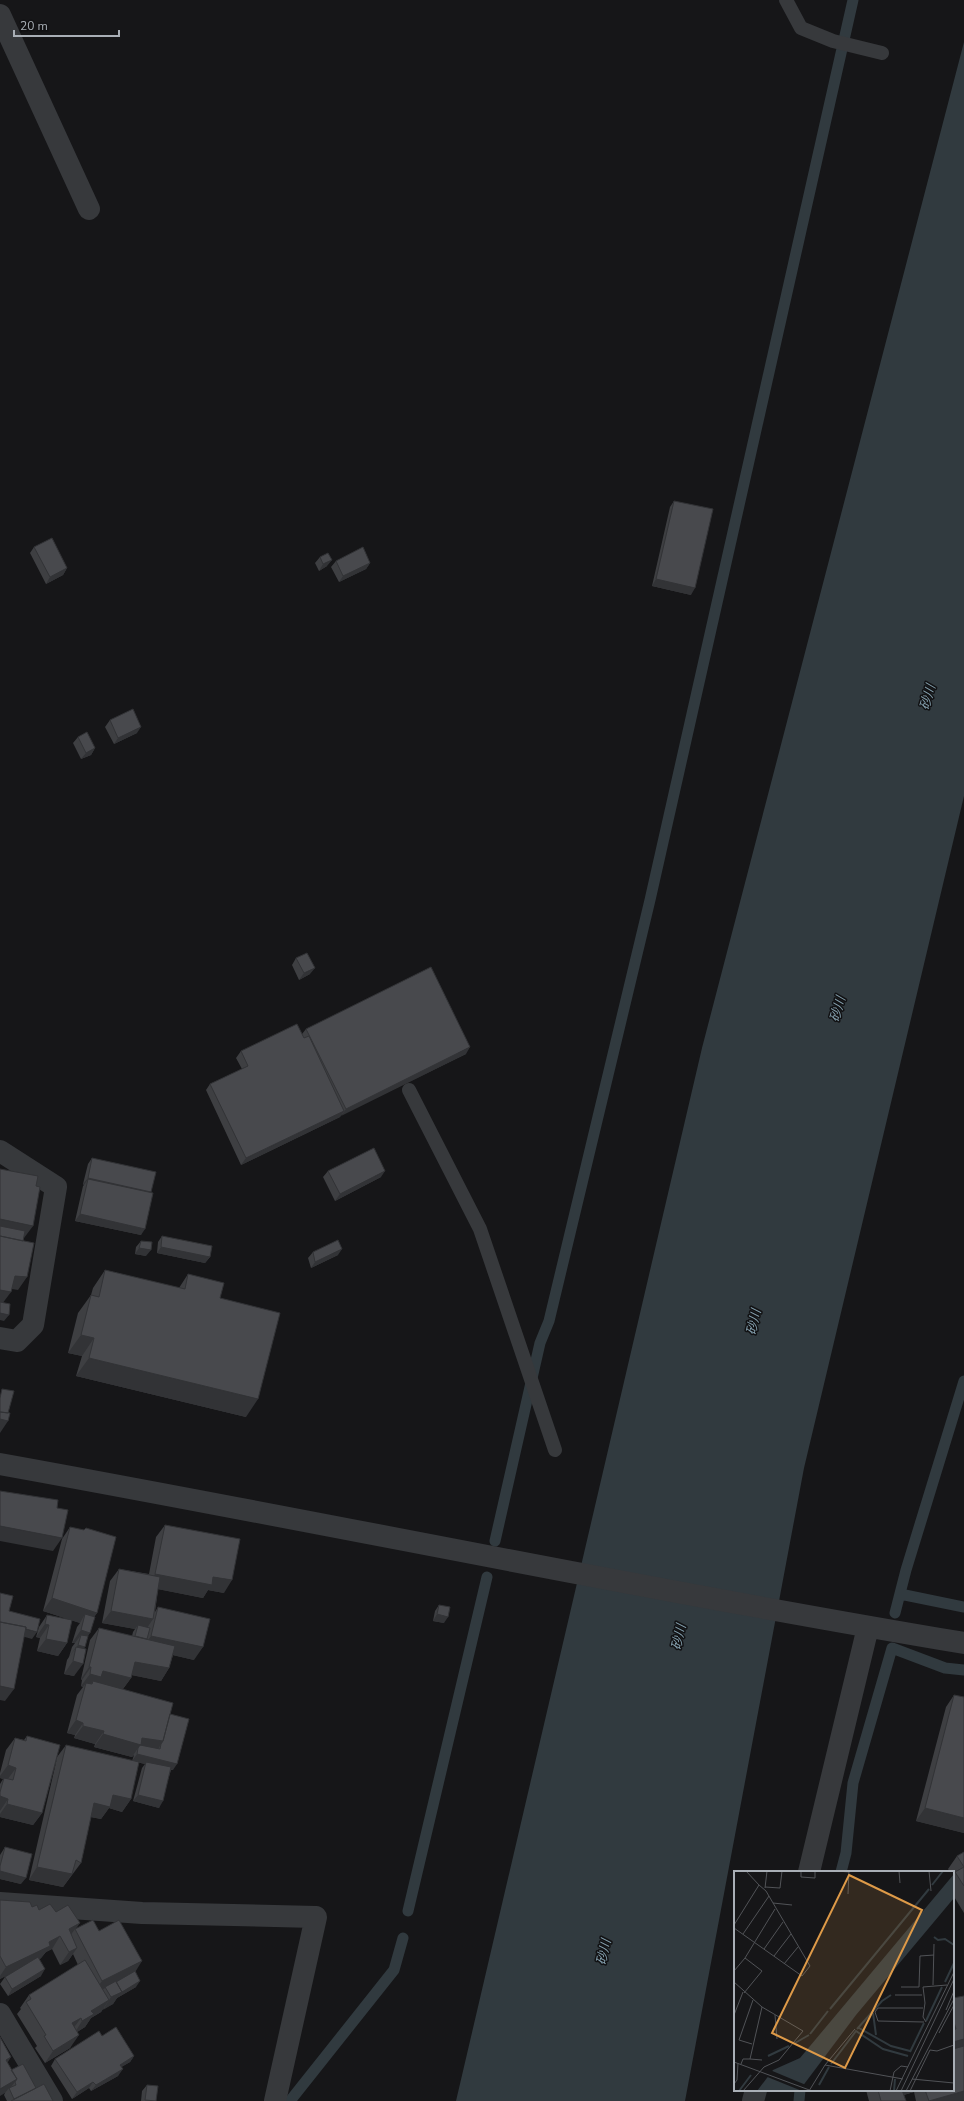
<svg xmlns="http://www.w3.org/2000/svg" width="964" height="2101" font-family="'Nunito Sans','Noto Sans JP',sans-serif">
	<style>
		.water { fill: #313a3f }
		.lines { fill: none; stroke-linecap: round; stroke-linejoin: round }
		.stream { stroke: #313a3f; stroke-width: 11 }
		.lane { stroke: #37393c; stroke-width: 14 }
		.street { stroke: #37393c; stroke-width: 22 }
		.wall { fill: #3e3f42 }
		.shaded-wall { fill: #323336 }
		.building { fill: #48494d; stroke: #323336 }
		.labels { text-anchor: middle; stroke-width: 3; stroke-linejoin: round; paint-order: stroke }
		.water-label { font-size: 13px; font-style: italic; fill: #849fad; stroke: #111113 }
		.inset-river { fill: none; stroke: #313a3f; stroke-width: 2 }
		.inset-road { fill: none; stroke: #515357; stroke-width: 1 }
		.view { fill: #de9a48; fill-opacity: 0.15; stroke: #de9a48; stroke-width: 2 }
		.inset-edge { fill: none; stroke: #a9afb6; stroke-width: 2 }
	</style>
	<rect width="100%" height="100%" fill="#161618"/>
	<path class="water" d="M964,42V796L804,1468L685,2101H456L702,1048Z"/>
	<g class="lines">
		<path class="stream" d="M495,1541L540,1343L549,1321L650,900L853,0
			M900,1594L964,1607
			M895,1613L906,1570L964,1381
			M841,1872L846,1853L853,1783L892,1648L945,1668L964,1670
			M408,1911L487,1577
			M290,2101L394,1970L403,1938
			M799,2101L800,2090"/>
		<path class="lane" d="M786,0L801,28L833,41L882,53
			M409,1090L480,1229L555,1450"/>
		<path class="street" d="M0,15L89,209
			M0,1151L56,1187L33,1325L17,1341L0,1338
			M0,1464C322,1522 642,1589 964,1643
			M809,1872L868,1627
			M0,1903L142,1913L316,1917L275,2101
			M0,2014L52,2101
			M753,2101L756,2090"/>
	</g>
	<path class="wall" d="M674,501L691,595L652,586L670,507Z
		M34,547L67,568L63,575L46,584L30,553Z
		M320,557L327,566L319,571L315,563Z
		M336,561L370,563L366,569L339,582L331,567Z
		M110,720L137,733L114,744L105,727Z
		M78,737L95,748L91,755L81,759L73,743Z
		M296,958L310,974L299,980L292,965Z
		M306,1029L466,1054L341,1115L340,1117L241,1165L206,1090L210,1084L242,1069L236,1058L241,1051L302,1034Z
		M92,1158L151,1192L141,1235L75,1221L83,1186L84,1185L83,1184L88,1164Z
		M328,1171L381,1177L335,1201L323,1177Z
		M162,1236L210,1257L205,1263L157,1253L158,1242Z
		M141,1241L146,1256L135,1254L136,1247Z
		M313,1252L338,1255L311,1268L308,1258Z
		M105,1270L179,1288L188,1274L220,1298L246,1417L76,1376L82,1356L68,1353L78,1313L91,1295L93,1288Z
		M165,1525L224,1593L208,1590L203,1598L158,1589L155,1612L158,1607L194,1660L173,1655L169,1668L161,1681L132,1675L131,1678L123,1689L170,1714L173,1770H171L159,1808L133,1801L142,1768L145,1764L132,1761L134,1755L132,1757L94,1747L95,1744L74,1738L75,1735L67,1733L77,1695L83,1687L81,1686L82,1680L81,1679L90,1640L99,1628L132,1636L133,1632L135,1629L102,1623L110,1581L119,1569L149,1574L156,1537Z
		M70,1527L97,1613L94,1617L88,1636L74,1676L64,1674L67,1660L69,1657L72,1647L75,1643H72L77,1627L80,1623L43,1611L62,1539Z
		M439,1605L444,1623L433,1621L435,1611Z
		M47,1615L67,1643L58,1656L37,1651L40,1638L36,1637L39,1627Z
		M954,1695L964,1833L916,1821L946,1707Z
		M27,1736L57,1757L66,1745L131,1799L122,1812L109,1808L101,1819L91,1817L81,1863L63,1887L29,1880L57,1758L42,1813L33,1825L0,1817V1784L3,1779L0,1778V1773L6,1750L15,1738L24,1740Z
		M5,1847L21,1884L0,1879V1855Z
		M964,1852V1913L953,1895V1872H950L948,1869L957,1856Z
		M0,1900L32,1907L39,1910L56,1912L76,1929L99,1931L135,1972L136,1987L117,1998L113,2004L103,2009L101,2012L91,2018L85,2027L77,2032L70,2048L45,2063L35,2048L37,2046L17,2014L21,2009L20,2008L29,1995L78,1965L73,1954L68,1961L60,1965L52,1949L46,1952L41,1958L39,1960L41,1976L8,1996L0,1984L5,1977L13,1972L0,1979Z
		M953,1998L964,2101H916L914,2092L904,2095L906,2101H869L866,2090H953Z
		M102,2036L134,2056L130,2062L121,2067L118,2076L91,2091L89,2088L72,2099L51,2066L55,2059Z
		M7,2063L11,2070L36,2088L35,2089L53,2101H7L4,2095L5,2093Z
		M147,2085L156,2101H141L142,2091Z"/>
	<path class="shaded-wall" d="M332,560L327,566L319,571L323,564Z
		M370,563L366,569L339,582L343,576Z
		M67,568L63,575L46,584L50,577Z
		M656,579L695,588L691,595L652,586Z
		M141,727L137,733L114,744L118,738Z
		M95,748L91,755L81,759L86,753Z
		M315,968L310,974L299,980L304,973Z
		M470,1047L466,1054L341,1116L346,1109Z
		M344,1111L340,1117L241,1165L246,1158Z
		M385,1171L381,1177L335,1201L340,1194Z
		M88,1178L151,1192L147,1198L88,1179L84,1185L83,1184Z
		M80,1214L145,1229L141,1235L75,1221Z
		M0,1219L33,1226L24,1238L0,1233Z
		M161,1247L210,1257L205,1263L157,1253Z
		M139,1248L151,1250L146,1256L135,1254Z
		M342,1249L338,1255L311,1268L315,1262Z
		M15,1276L27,1277L18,1290L6,1288Z
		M0,1290L11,1292L2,1304H0Z
		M0,1313L9,1315L4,1321L0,1320Z
		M81,1335L94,1338L82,1356L68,1353Z
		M89,1358L258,1399L246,1417L76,1376Z
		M0,1416L8,1421L0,1433Z
		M0,1526L62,1538L53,1551L0,1541Z
		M155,1574L213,1577L232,1580L224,1593L208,1590L203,1598L147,1587Z
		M52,1598L97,1613L88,1625L85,1614L80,1623L43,1611Z
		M111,1611L153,1619L145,1631L138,1625L135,1629L102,1623Z
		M437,1614L448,1617L444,1623L433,1621Z
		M0,1623L37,1632L32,1639L0,1630Z
		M45,1624L49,1625L40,1638L36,1637Z
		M81,1630L90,1633L82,1645L81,1635L75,1643H72Z
		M151,1636L203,1647L194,1660L142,1648Z
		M46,1639L67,1643L58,1656L37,1651Z
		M78,1645L85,1647L76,1660V1647L69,1657Z
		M73,1661L83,1664L74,1676L64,1674Z
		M135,1662L169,1668L161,1681L126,1674Z
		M89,1667H91L82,1680L81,1679Z
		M103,1671L131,1678L122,1690L92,1684L93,1681L88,1688L86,1683L83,1687L81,1686L90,1674Z
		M0,1686L14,1689L5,1701L0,1700Z
		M76,1720L83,1723L75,1735L67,1733Z
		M83,1726L104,1731L95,1744L74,1738Z
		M103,1734L142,1738L163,1741L155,1754L138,1748L132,1757L94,1747Z
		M137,1754L177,1764L173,1770L145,1764L146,1762L145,1764L132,1761Z
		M8,1765L16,1768L7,1780L0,1778V1776Z
		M113,1795L131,1799L122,1812L109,1808L101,1819L85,1816L94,1803Z
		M138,1795L163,1801L159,1808L133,1801Z
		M0,1796L8,1799L0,1811Z
		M7,1804L42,1813L33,1825L0,1817V1814Z
		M925,1808L964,1818V1833L916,1821Z
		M37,1867L72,1874L63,1887L29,1880Z
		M0,1871L26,1878L21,1884L0,1879Z
		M80,1923L75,1930V1929L70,1936L69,1929Z
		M60,1936L52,1949L46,1952L41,1958L0,1979V1976L6,1967Z
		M77,1948L68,1961L60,1965L69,1952Z
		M142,1961L134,1974L93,1994L102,1981Z
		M45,1969L41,1976L8,1996L12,1989Z
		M140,1981L136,1987L117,1998L113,2004L103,2010L111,1997Z
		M109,2000L101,2012L91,2018L85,2027L74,2034L82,2021L91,2011Z
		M81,2018L72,2030V2023Z
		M79,2035L70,2048L45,2063L53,2051Z
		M964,2039V2049L953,2052V2042Z
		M134,2056L130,2062L115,2071L120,2065Z
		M11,2057L3,2070L6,2060Z
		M123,2069L118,2076L91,2091L96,2085Z
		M17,2079L9,2090V2088L5,2093L0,2096V2089Z
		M93,2082L89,2088L72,2099L77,2092Z
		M898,2090H915L914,2092L892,2098Z
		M964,2091V2101H929Z"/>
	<path class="building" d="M674,501L713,509L695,588L656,579Z
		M52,538L67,568L50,577L34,547Z
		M363,547L370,563L343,576L336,561Z
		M328,553L332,560L323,564L320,557Z
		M133,709L141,727L118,738L110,720Z
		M87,732L95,748L86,753L78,737Z
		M307,953L315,968L304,973L296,958Z
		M431,967L470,1047L346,1109L306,1029Z
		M297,1024L304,1038L309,1036L344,1111L246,1158L210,1084L248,1066L241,1051Z
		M374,1148L385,1171L340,1194L328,1171Z
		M92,1158L156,1172L151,1192L88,1178Z
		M0,1169L38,1176L36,1186L40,1187L33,1226L0,1219Z
		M88,1179L153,1193L145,1229L80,1214Z
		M0,1226L25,1231L23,1241L0,1236Z
		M0,1236L34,1243L27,1277L15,1276L11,1292L0,1290Z
		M162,1236L212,1246L210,1257L161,1247Z
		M338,1240L342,1249L315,1262L313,1252Z
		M141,1241L152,1242L151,1250L139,1248Z
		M105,1270L185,1289L188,1274L224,1283L220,1298L280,1313L258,1399L89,1358L94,1338L81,1335L91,1295L99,1297Z
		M0,1302L10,1304L9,1315L0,1313Z
		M2,1389L14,1391L8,1413L0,1412V1398Z
		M0,1412L10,1413L8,1421L0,1419Z
		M0,1491L58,1500L57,1508L68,1510L62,1538L0,1526Z
		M165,1525L240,1539L232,1580L213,1577L212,1585L155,1574Z
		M70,1527L84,1530L86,1528L116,1537L97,1613L52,1598Z
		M119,1569L160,1577L153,1619L111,1611Z
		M0,1593L13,1596L9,1611L40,1619L37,1632L26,1629V1627L0,1622Z
		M439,1605L450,1607L448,1617L437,1614Z
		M158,1607L210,1619L203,1647L151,1636Z
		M85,1614L95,1617L90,1633L81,1630Z
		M47,1615L72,1620L67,1643L46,1639L49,1625L45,1624Z
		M0,1622L26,1627L14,1689L0,1686Z
		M138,1625L150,1628L147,1639L135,1636Z
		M99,1628L175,1646L169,1668L135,1662L131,1678L103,1671L101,1677L90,1674L91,1667H89Z
		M81,1635L88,1636L85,1647L78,1645Z
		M76,1647L86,1649L83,1664L73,1661Z
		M93,1681L173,1703L163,1741L142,1738L141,1745L103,1734L104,1731L83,1726V1723L76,1720L86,1683L92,1684Z
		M954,1695L964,1697V1818L925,1808Z
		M170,1714L189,1719L177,1764L137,1754L138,1748L140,1745L160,1749L161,1744L163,1741Z
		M27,1736L60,1745L42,1813L7,1804L8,1799L0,1796V1792L4,1778L13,1780L16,1768L8,1765L15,1738L26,1741Z
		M66,1745L139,1762L131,1799L113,1795L110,1807L94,1803L81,1863L76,1860L72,1874L37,1867Z
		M146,1762L171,1767L163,1801L138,1795Z
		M5,1847L32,1854L26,1878L0,1871V1866Z
		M964,1852V1886L955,1872L964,1867L957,1856Z
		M0,1900L30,1902L32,1907L37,1905L39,1910L50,1904L56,1912L68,1905L80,1923L69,1929L77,1948L69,1952L60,1936L49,1942L50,1946L6,1967L0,1956Z
		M93,1920L99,1931L119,1920L142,1961L102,1981L75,1929Z
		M38,1957L45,1969L12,1989L5,1977Z
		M85,1960L109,2000L91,2011L94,2014L82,2021L81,2018L72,2023L79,2035L53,2051L44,2036L46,2035L26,2002L31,1999L29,1995Z
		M135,1971L140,1981L122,1992L116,1982Z
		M116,1981L122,1992L111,1997L105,1987Z
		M964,1996V2039L953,2042V2030L956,2029L953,2019V1998Z
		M116,2027L134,2056L120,2065L123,2069L96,2085L93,2082L77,2092L55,2059L99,2031L102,2036Z
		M0,2037L11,2057L6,2060L17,2079L0,2089Z
		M964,2046V2091L929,2101L925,2090H953V2049Z
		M23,2064L36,2088L14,2099L9,2088L16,2085L15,2082L17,2079L11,2070Z
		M44,2084L53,2101H11Z
		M147,2085L158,2086L156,2101L145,2100Z
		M878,2090H902L906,2101H881Z"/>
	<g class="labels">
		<g class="water-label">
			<text transform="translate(927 697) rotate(-74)" y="5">砂川</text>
			<text transform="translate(837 1009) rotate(-74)" y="5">砂川</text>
			<text transform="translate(753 1322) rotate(-77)" y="5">砂川</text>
			<text transform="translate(678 1637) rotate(-77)" y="5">砂川</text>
			<text transform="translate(603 1952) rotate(-77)" y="5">砂川</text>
		</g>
	</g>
	<g transform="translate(734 1871)">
		<rect width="220" height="220" fill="#161618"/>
		<path d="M220,3V27L122,144L65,220H23L39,199L66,187Z" fill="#313a3f"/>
		<path d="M36,199L72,214L68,220L31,205Z" fill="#161618"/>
		<path class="inset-river" d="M198,14L209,0M200,66L204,69L211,68L220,74M211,111L220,92M96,138L195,18M139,142L142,164M192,150L208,116M125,157L157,175L176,180M123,158L148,130L157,124M76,163L94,140M61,172L75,164M176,181L190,152M34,185L55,175M97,193L122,160L149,178L174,185M85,214L95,196M5,220L17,204M160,220L161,208"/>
		<path class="inset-road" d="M12,0L25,14M67,0V6L81,7V0M103,0L115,1M165,0L166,12M195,0L197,20M31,16L46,17L48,0M31,17L33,0M114,23L115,0M39,32L58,34M0,54L25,14L32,20L76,95L68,105L0,57M9,63L35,25M30,78L49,51M40,85L57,63M50,93L64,76M0,100L11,87L41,38M0,111L28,136L69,160L45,189L30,196L9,220M199,114L200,73M167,116H185M185,116L186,85L200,84M10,122L28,100L11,87M161,124H188M189,137H144L141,141L144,150L190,151M212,139L220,120M0,144L9,121M41,144L43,168M192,151L189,146L191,132L189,116L213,114M205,162L220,134M18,173L5,169L19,129M196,179L203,180L220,174M16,188L28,189M0,191L78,220M7,193L9,188H16L28,136M91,194L169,208M178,208L220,212M0,213L3,209L4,192M75,220L91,194L121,158M156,220L160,201L167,195L174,196M162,220L220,101M167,220L220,108M172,220L220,128M176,220L196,179"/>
		<path class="view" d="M115,4L188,39L111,197L38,162Z"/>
		<rect width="220" height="220" class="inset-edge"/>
	</g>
	<path d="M14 30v6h105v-6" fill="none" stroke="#a9afb6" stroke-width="2"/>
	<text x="20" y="30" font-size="12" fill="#a9afb6" stroke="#111113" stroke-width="3" paint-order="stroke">20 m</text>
</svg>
